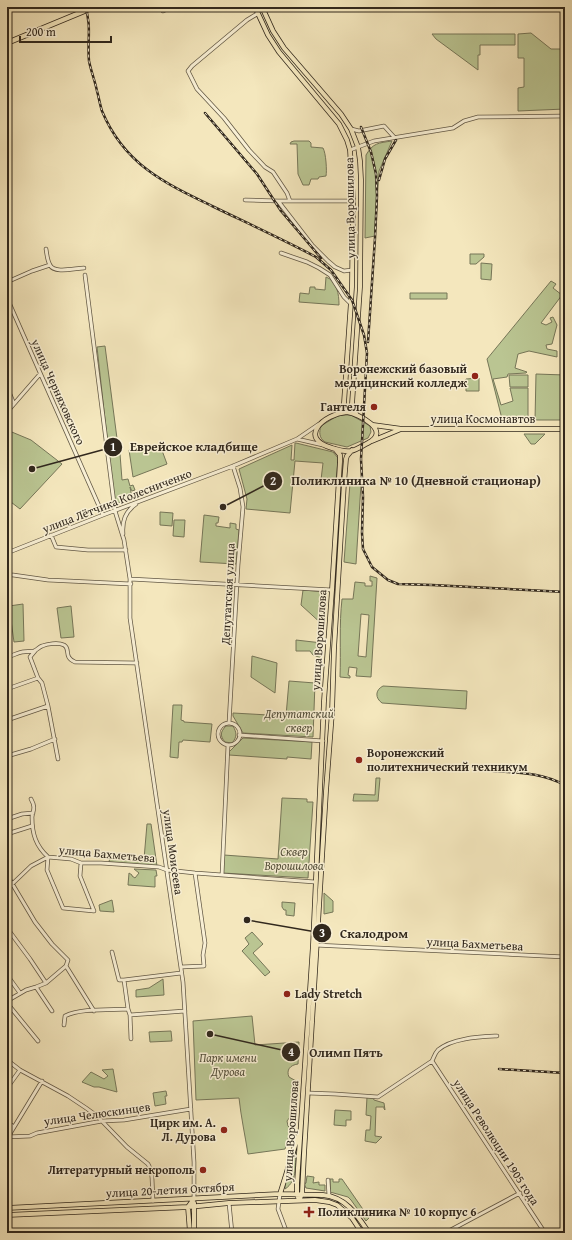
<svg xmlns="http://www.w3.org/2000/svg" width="572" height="1240" font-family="'Gentium Book Plus',serif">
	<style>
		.green { fill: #bac592; stroke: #767658; fill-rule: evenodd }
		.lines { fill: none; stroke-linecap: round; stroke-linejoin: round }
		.minor-casing { stroke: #625845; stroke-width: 4.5 }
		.major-casing { stroke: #31281d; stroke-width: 5.5 }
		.highway-casing { stroke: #31281d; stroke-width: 6 }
		.minor { stroke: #f8efd4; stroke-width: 3 }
		.major { stroke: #f4e7bd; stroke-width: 4 }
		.highway { stroke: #f4e7bd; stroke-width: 4.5 }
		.rail-casing { stroke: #31281d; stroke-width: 2.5 }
		.rail { stroke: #f8efd4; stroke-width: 1; stroke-dasharray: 3; stroke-linecap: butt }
		.poi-dot { fill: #8f2418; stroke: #f8efd4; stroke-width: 1.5 }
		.labels { text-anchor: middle; stroke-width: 3; stroke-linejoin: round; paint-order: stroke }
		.street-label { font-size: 12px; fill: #31281d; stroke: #f8efd4 }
		.poi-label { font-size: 12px; font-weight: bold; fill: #31281d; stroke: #f8efd4; text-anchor: end }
		.park-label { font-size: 12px; font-style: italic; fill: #534f3a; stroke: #f8efd4 }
		.leader { fill: none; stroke: #31281d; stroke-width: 1.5 }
		.callout-dot { fill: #31281d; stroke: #f8efd4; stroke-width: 1.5 }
		.mark-label { font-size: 12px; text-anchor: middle; font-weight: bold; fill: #fff }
		.callout-label { font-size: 13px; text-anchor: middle; font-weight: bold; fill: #31281d; stroke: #f8efd4; stroke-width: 3; stroke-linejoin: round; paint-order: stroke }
	</style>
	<rect width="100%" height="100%" fill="#f4e7bd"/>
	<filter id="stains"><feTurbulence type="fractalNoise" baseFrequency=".005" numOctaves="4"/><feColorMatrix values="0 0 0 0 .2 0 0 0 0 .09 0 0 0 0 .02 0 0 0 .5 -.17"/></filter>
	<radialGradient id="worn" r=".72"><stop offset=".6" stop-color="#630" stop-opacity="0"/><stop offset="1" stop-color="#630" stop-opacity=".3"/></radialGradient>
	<path class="green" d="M531,33L551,49H563L565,46V109L518,111V88L524,87V58H518V34Z
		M432,34H515V45H480V55H478V70L436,39Z
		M294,141H309L311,143V147L323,148C326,153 327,171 326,176L319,177L318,179H311L309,185H303L298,174L297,144H290L291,142Z
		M392,141L379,171L375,236L365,238L366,155C373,143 378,143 392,141Z
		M470,254H484V257L476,264H470Z
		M481,263L492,264L491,280L481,279Z
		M326,277C337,281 339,294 339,305L299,302L300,293L309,294L310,287H315V289L325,290Z
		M551,281L556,284L553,288L562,295L541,323L546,325L552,322L550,318L553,317L557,325L552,344L546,345L547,349L557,351V357L529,351L518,354L515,368L527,372L526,373L508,374L507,377L493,379L501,405L513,401L510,388H528V419H502L487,359Z
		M410,293H447V299H410Z
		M105,346L119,454H120L122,480L128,479L130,486L133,485L135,490L132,491L130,487L132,497L118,503L114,501L97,347Z
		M536,374L565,375V420H535Z
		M509,375H528V387H510Z
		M479,378V391H466V379Z
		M345,415H351L370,426L371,432L368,438L347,447L325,442C319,438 319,432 321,426L337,416Z
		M7,430L31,440L62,464L20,509L7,499Z
		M524,434H545L535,444H531Z
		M295,443H296L333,452L338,458L336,481L321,480L323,463L295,461L290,513L246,509L247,499L239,469L292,445L291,460H294Z
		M160,445L167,464L133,477L129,450Z
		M350,483L361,484L356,564L344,562Z
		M160,512L173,513L172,526L160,525Z
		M204,515L219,517L218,523H216V526L230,528V523L236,524V529L239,530L236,564L200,562Z
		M174,520H185L184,537L173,536Z
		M370,576L377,578L371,677L356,676L357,668L349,667L348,675L350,676V678L340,677C341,651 339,625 342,599H353L355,582L365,583V586H372V581H370ZM361,614L369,615L366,657L358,656Z
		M303,590L326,592L324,626L301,605Z
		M23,604L24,641L14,642L9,606Z
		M71,606L74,637L61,638L57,608Z
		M296,640L322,643L321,658L313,655L310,651H296Z
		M252,656L277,663L275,693L251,677Z
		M289,681L315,683L313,737L243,733L233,716V713L286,716Z
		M383,686L467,691L466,709L382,703C375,698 375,690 383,686Z
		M173,705H182L181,720L184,721V722L212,724L210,742L183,740L182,742H179L178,758L170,757Z
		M226,726H233C237,733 237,737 232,743L225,742C220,736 220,732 226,726Z
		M243,738L312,742L311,759L287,757V759L229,755V752Z
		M376,778H380L378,801H353L354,794L375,795Z
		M282,798L307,799V802H313L308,878L223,873L224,855L278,859Z
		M147,824H151L157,866L109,862L110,857L144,859Z
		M134,869L156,870L157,876H155V887L128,885L129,873L132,875V876L135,878L139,873Z
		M324,893L333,901V912L324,914Z
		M112,900L114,912L100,911L99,905Z
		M282,902L295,903L294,916L286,915V910H284L282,907Z
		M252,932L263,944L253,953L270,972L265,976L242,951L249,944L245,938Z
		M163,979L164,995L136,997V990L149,988Z
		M252,1016L255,1045L299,1042L298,1064C290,1065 286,1070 289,1077L296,1081L294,1116L290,1117L287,1121L288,1126L291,1129L285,1149L248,1154C245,1135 241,1117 239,1098L196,1100L193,1021Z
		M171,1031L172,1041L150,1042L149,1032Z
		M113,1069L117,1092L99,1087H94L82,1082L91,1072L104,1079L108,1076L102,1070Z
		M166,1091L167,1096H165L166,1104L155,1106L153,1093Z
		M367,1097L373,1098L374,1100L384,1103L385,1110L384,1109V1107H376L375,1136L382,1137L376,1143L365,1141L366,1130H370L371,1116L366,1115Z
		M335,1110L351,1111V1120H346V1126L334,1125Z
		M296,1149C295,1162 298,1181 285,1189V1183Z
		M307,1176L314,1177L313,1183L319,1182V1185H325V1191L306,1188L304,1184L306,1183Z
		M330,1179H333V1182H339V1179H342L369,1218L366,1221L351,1200L348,1197L330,1192Z"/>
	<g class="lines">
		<defs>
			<path id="minor" d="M163,11L172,7
				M257,14L247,20L192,66L188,71L197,89L224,118L249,150L265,167L273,172L287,193L290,201
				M351,129L359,131L384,126L394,137
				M350,150L374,141L453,128L464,121L478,117L565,116
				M245,200L278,201L312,245L328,261L335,267L344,271L352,270
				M278,201H353
				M46,249C47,254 47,260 50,265C54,274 76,268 84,268
				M281,253L307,262L319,268L330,275L344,297L351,304
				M85,275L115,511L124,540L130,579V618L183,982L194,1162V1199
				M7,282L32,271L50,265
				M7,298L103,515
				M7,387L14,404
				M7,412L40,374
				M297,439L323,445
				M123,534C122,521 125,512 136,504
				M51,535L56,547L88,550H126
				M7,553L103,515L233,466L297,439L319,424
				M7,575H13L48,580L131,584
				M130,579L332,590
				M35,651L30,657L38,678L42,683L48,706L58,759
				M7,657C12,656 17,653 22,652C26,651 30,652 34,651C37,650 39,647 42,646C47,644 58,642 64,645C71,649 63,657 75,662L137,663
				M7,689L38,678
				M7,720L48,706
				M229,723L238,565L243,507L240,488L233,466
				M218 734a11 11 0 1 1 22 0a11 11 0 1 1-22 0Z
				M239,735L323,741
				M7,756L31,749L55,739
				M31,799C36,808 33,810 32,817C32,834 36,846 48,857L47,870L63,908L94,911L80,876L81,863
				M7,819L22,814L33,813
				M10,833L32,826
				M7,875L35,922L52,944L68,960L66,966L94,1011
				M222,875L228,745
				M7,889L31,866L48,857L71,859L81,863H101L159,867L167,870L195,873L315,882
				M7,928L30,959L46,983
				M315,945L565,957
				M112,952L119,980H124L128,1009L130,1015L185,1011
				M181,967L204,966L203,955L205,943L195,873
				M7,975L20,993
				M124,980L181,973
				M36,987L52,1011
				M7,1001L26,990L36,987L46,983L66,966
				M7,1003L38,1041
				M130,1015L131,1039
				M64,1025L65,1016C80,1008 111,1010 128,1009
				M7,1060L20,1070L68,1096L86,1108L97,1116L127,1147L148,1164L151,1170L152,1178L153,1201
				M432,1061L545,1233
				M432,1061C434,1057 435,1053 438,1050C452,1038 479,1037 497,1036
				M7,1088L20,1070
				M308,1093L335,1094L378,1097L432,1061
				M7,1122L14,1127
				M7,1137L30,1136L37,1133L102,1121L124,1120L191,1109
				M8,1137L42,1081
				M328,1180L329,1196
				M280,1194L278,1209L287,1233
				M229,1203L232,1233
				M445,1233L520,1193"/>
			<path id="major" d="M255,7L268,35L279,52L339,124L347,140L350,150L353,201L352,287L344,403L342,409L337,414
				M262,7L273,31L284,48L341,114L351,129L358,147L360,161L361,180L360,287L352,404L353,409L357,415
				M347,412C359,414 392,431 368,443C362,446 356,450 351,451C344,452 338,450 332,448C297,438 324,414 347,412Z
				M373,425L402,429H565
				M372,441L401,429
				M280,1194L298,1136
				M299,1200L297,1194V1183L313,945L324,701L332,590L340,462V455L335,449
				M299,1200L302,1194L304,1154L326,791L332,712L334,649L344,483L346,459L347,456L352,450
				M194,1203V1233
				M7,1208L280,1194L323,1195C346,1197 357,1215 369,1233
				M7,1215L188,1207L229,1203L315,1200L329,1202L337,1205L352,1218L362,1233
				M190,1233L188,1207L194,1199"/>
			<path id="highway" d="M7,43L94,7"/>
		</defs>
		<use href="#minor" class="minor-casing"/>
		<use href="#major" class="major-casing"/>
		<use href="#highway" class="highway-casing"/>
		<use href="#minor" class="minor"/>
		<use href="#major" class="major"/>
		<use href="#highway" class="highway"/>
		<defs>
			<path id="rail" d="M85,7C92,24 87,43 89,61C91,71 95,81 97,91C99,98 100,105 102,111C124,164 164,183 212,206C247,223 282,239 316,257L331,270L352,300L364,335L367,353L361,459L363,497L362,533L363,549L372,567L388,580L398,584L432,585L565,592
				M205,113L257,174L281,211L321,258
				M361,127L371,152L376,174L377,196L375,238L368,342
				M379,180L385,159L396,140
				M493,771C520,773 539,772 565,785
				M499,1069L565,1073"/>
		</defs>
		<use href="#rail" class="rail-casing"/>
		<use href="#rail" class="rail"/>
	</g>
	<g class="poi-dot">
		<circle cx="475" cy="376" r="4"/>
		<circle cx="374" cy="407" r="4"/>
		<circle cx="359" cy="760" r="4"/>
		<circle cx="287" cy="994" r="4"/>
		<circle cx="224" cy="1130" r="4"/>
		<circle cx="203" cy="1170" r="4"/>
		<path d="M307 1206h4v4h4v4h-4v4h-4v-4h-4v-4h4z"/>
	</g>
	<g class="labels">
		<g class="street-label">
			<text transform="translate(350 208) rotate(-91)" y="4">улица Ворошилова</text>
			<text transform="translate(58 392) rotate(66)" y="4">улица Черняховского</text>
			<text x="483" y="423">улица Космонавтов</text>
			<text transform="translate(117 501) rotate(-21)" y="4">улица Лётчика Колесниченко</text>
			<text transform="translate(228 594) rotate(-87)" y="4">Депутатская улица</text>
			<text transform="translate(319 640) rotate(-86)" y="4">улица Ворошилова</text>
			<text transform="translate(173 852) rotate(82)" y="4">улица Моисеева</text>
			<text transform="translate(107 854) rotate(5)" y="4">улица Бахметьева</text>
			<text transform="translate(475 944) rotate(3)" y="4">улица Бахметьева</text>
			<text transform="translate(97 1114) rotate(-8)" y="4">улица Челюскинцев</text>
			<text transform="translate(291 1131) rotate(-86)" y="4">улица Ворошилова</text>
			<text transform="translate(496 1142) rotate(57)" y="4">улица Революции 1905 года</text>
			<text transform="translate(170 1190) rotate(-3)" y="4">улица 20-летия Октября</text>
		</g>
		<g class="poi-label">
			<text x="467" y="373">Воронежский базовый<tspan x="467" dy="14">медицинский колледж</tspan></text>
			<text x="366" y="411">Гантеля</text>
			<text x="367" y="757" text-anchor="start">Воронежский<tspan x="367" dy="14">политехнический техникум</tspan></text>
			<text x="295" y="998" text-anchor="start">Lady Stretch</text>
			<text x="216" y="1127">Цирк им. А.<tspan x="216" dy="14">Л. Дурова</tspan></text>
			<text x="195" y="1174">Литературный некрополь</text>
			<text x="318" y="1216" text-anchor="start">Поликлиника № 10 корпус 6</text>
		</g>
		<g class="park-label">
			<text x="299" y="718">Депутатский<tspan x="299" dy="14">сквер</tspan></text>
			<text x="294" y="856">Сквер<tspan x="294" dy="14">Ворошилова</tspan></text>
			<text x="228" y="1062">Парк имени<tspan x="228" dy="14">Дурова</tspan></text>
		</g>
	</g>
	<path class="leader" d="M32 469L113 447M223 507L273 481M247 920L322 933M210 1034L291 1052"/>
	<g class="callout-dot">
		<circle cx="32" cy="469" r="4"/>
		<circle cx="223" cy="507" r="4"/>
		<circle cx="247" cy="920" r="4"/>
		<circle cx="210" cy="1034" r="4"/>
		<circle cx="113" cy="447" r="10"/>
		<circle cx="273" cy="481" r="10"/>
		<circle cx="322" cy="933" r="10"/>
		<circle cx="291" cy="1052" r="10"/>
	</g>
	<g class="mark-label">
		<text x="113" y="451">1</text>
		<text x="273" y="485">2</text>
		<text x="322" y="937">3</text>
		<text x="291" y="1056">4</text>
	</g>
	<g class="callout-label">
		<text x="194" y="451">Еврейское кладбище</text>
		<text x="416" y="485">Поликлиника № 10 (Дневной стационар)</text>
		<text x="374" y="938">Скалодром</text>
		<text x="346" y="1057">Олимп Пять</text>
	</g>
	<rect width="572" height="1240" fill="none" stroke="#f4e7bd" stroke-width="24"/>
	<rect x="8" y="8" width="556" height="1224" fill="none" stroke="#31281d" stroke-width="2"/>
	<rect x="12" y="12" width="548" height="1216" fill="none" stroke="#31281d"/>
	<path d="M20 36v6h91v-6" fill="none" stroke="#31281d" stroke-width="2"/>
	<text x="26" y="36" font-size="12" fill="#31281d" stroke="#f8efd4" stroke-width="3" paint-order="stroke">200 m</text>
	<rect width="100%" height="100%" filter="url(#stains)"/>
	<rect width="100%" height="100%" fill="url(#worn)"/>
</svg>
